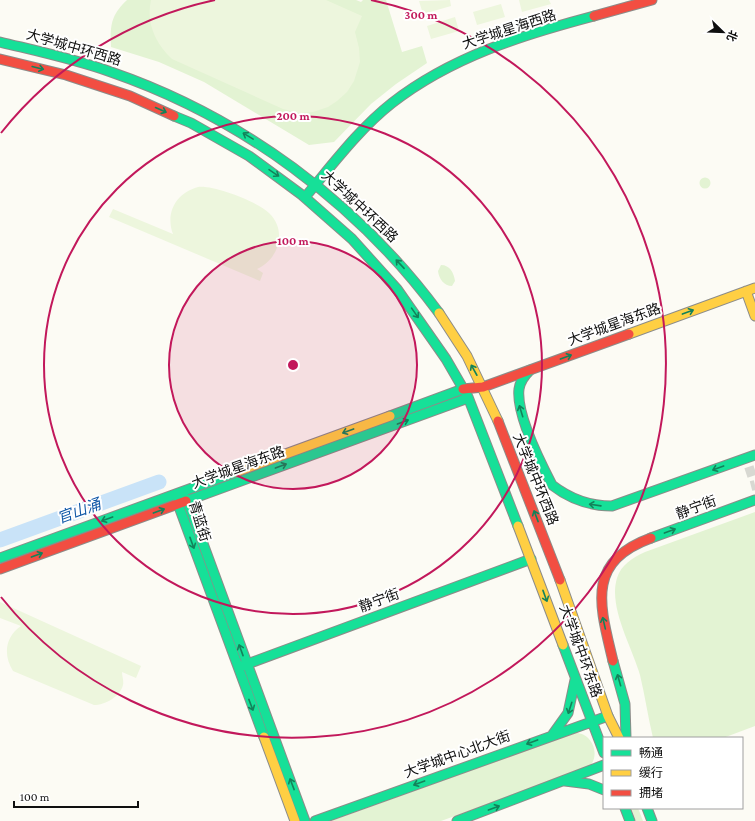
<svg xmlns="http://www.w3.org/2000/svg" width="755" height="821" font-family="'Crimson Pro','Noto Sans SC',serif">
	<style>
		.green { fill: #e3f3d3 }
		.pitch { fill: #edf6dd }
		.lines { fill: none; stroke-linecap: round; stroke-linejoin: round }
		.river { stroke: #c9e3f8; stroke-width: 15 }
		.primary-tunnel { stroke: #d8d8d2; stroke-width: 10; stroke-dasharray: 10 5; stroke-linecap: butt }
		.fast-casing { stroke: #8c8c89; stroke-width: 11 }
		.slow-casing { stroke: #8c8c89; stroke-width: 11 }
		.jam-casing { stroke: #8c8c89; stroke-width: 11 }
		.fast { stroke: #16e098; stroke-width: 9 }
		.slow { stroke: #ffcf43; stroke-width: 9 }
		.jam { stroke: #f24e42; stroke-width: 9 }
		.oneway { stroke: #13825a }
		.ring { fill: none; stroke: #c2185b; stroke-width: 2 }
		.labels { text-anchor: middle; stroke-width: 4; stroke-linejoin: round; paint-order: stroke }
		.street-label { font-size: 14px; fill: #0f0f0f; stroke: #fff }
		.water-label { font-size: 15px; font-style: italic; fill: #1259a7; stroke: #fff }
		.centre { fill: #c2185b; stroke: #fff; stroke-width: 2 }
		.ring-label { font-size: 12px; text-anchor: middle; font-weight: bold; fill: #c2185b; stroke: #fff; stroke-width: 4; stroke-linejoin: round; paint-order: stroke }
	</style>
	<rect width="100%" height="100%" fill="#fcfbf4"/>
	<path class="green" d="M127,0H356L361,2L363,0H386L402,52L422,46L427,63L396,84L371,104L334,142L309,145L204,82L159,62L111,47C110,25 111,15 127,0Z
		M699.5 183a5.5 5.5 0 1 1 11 0a5.5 5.5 0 1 1-11 0Z
		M441,265C450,265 454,273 455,281L452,286C444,286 439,279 438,271Z
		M755,512V726L723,738H653C648,717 645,696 640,675C632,647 608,607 617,578C621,565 632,558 645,552Z
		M574,733C592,731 602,756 588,768L441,821H331Z
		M631,808H638L643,821H636Z"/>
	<path class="pitch" d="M151,0H326L362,16L355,32L359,48L360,62L354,81L347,92L337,101L328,107L313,112L300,113L283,109L172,59C155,43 146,23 151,0Z
		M450,0L451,6L423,14L419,1Z
		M519,0H549L551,4L522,12Z
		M501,4L505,17L477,25L473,12Z
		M455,17L459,31L431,39L427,26Z
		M198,187C214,185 258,202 269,213C288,231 278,260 257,269L263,273L260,281L109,217L113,209L173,234C165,213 176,193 198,187Z
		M0,602L141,666L136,678L122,672C122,676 124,681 123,685C120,697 105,705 94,705L13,671C3,655 5,637 21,626L0,618Z"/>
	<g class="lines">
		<path class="river" d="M0,540L159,482"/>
		<path class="primary-tunnel" d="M746,473L755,470
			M751,486L755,485"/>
		<defs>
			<path id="fast" d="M0,42C37,51 75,59 111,72C241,117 357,202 439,313
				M174,116L191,123L249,156L302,195L352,239L397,289L446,359L468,397L518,526
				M306,196C333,164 359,129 392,103C451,57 522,35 594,16
				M530,370C525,375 520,381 519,389C516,414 540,462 552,485
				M390,416L463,389
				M552,485C570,499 589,506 612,506L755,455
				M183,496L187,500L305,821
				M179,498L178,504L264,737
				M186,501L468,398
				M651,538L755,500
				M0,558L236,472
				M563,645L604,753
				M613,661L625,704L626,738
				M242,666L531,559
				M553,734L568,713L575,680
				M565,781L589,784L604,790
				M625,808L630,821
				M647,808L652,821
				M315,821L608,716
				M457,821L604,765"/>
			<path id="slow" d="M746,291L755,316
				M439,313L467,356L498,421
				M629,334L755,288
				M236,472L390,416
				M518,526L563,645
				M560,580L608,716L619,738
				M264,737L295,821"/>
			<path id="jam" d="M594,16L652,0
				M0,59L66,75L130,96L174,116
				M463,389L483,387L629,334
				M498,421L560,580
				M0,569L186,501
				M613,661C600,606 585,562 651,538"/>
		</defs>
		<use href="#fast" class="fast-casing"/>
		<use href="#slow" class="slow-casing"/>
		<use href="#jam" class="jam-casing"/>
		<use href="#fast" class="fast"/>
		<use href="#slow" class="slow"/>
		<use href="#jam" class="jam"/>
	</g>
	<defs><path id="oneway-shaft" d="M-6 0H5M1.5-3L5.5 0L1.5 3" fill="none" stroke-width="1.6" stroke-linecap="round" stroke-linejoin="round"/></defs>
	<g class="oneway">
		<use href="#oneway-shaft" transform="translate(38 68) rotate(14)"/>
		<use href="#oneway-shaft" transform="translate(161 110) rotate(24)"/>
		<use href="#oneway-shaft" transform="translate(248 136) rotate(-149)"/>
		<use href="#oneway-shaft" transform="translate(274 173) rotate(34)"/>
		<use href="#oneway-shaft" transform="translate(400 264) rotate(-133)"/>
		<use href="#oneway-shaft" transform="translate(688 312) rotate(-20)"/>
		<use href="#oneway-shaft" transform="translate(415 313) rotate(55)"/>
		<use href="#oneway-shaft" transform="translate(566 357) rotate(-20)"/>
		<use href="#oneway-shaft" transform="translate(474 370) rotate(-119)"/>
		<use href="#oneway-shaft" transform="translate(521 411) rotate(-107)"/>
		<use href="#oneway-shaft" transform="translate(403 422) rotate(-20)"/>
		<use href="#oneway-shaft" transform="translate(348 431) rotate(160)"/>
		<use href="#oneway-shaft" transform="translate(281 466) rotate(-20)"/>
		<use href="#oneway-shaft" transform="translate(718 468) rotate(160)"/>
		<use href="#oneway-shaft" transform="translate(595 505) rotate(-172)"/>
		<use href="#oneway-shaft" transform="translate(159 511) rotate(-20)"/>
		<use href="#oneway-shaft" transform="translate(536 516) rotate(-111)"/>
		<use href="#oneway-shaft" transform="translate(107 519) rotate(160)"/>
		<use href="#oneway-shaft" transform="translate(670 531) rotate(-20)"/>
		<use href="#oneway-shaft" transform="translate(192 543) rotate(70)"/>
		<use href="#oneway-shaft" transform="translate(37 555) rotate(-20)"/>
		<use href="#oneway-shaft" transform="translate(545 596) rotate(70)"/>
		<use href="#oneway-shaft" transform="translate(604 623) rotate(-103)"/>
		<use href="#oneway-shaft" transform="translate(241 650) rotate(-110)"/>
		<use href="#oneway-shaft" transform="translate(619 680) rotate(-106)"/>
		<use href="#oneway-shaft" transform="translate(251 705) rotate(69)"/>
		<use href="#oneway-shaft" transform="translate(570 708) rotate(108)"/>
		<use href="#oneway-shaft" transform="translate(532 742) rotate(160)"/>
		<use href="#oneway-shaft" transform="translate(419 783) rotate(160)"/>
		<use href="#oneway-shaft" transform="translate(292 784) rotate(-111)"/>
		<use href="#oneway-shaft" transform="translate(494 808) rotate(-20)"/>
	</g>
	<circle cx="293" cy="365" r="124" fill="#c2185b" fill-opacity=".12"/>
	<g class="ring">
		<circle cx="293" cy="365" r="124"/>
		<circle cx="293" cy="365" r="249"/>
		<path d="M1 133A373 373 0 0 1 215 0M371 0A373 373 0 1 1 1 597"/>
	</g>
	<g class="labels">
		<g class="street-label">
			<text transform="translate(509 29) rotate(-18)" y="5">大学城星海西路</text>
			<text transform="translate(74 47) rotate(16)" y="5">大学城中环西路</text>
			<text transform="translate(360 206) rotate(43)" y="5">大学城中环西路</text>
			<text transform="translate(614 324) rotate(-20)" y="5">大学城星海东路</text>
			<text transform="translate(238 467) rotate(-20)" y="5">大学城星海东路</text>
			<text transform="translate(536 479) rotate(68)" y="5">大学城中环西路</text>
			<text transform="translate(696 507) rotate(-20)" y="5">静宁街</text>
			<text transform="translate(200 521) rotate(73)" y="5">青蓝街</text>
			<text transform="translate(379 600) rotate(-20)" y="5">静宁街</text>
			<text transform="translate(581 651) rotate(70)" y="5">大学城中环东路</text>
			<text transform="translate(457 754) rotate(-20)" y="5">大学城中心北大街</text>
		</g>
		<g class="water-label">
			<text transform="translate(79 511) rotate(-20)" y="5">官山涌</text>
		</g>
	</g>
	<circle cx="293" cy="365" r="6" class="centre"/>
	<g class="ring-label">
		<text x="421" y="19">300 m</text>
		<text x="293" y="120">200 m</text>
		<text x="293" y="245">100 m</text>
	</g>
	<rect x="603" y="737" width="140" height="72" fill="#ffffff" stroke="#9f9f9f"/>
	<rect x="611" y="750" width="20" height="6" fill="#16e098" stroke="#9f9f9f"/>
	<text x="639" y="757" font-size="12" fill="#0f0f0f">畅通</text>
	<rect x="611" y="770" width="20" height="6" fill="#ffcf43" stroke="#9f9f9f"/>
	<text x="639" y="777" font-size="12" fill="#0f0f0f">缓行</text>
	<rect x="611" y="790" width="20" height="6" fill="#f24e42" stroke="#9f9f9f"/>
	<text x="639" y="797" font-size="12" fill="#0f0f0f">拥堵</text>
	<g transform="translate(723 32) rotate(113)" stroke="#ffffff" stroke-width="3" paint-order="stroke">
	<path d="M0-3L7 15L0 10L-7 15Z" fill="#0f0f0f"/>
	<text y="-6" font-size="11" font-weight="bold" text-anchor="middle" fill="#0f0f0f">北</text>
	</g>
	<path d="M14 801v6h124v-6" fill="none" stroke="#0f0f0f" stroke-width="2"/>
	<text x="20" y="801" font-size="12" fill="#0f0f0f" stroke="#ffffff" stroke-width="3" paint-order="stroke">100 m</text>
</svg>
